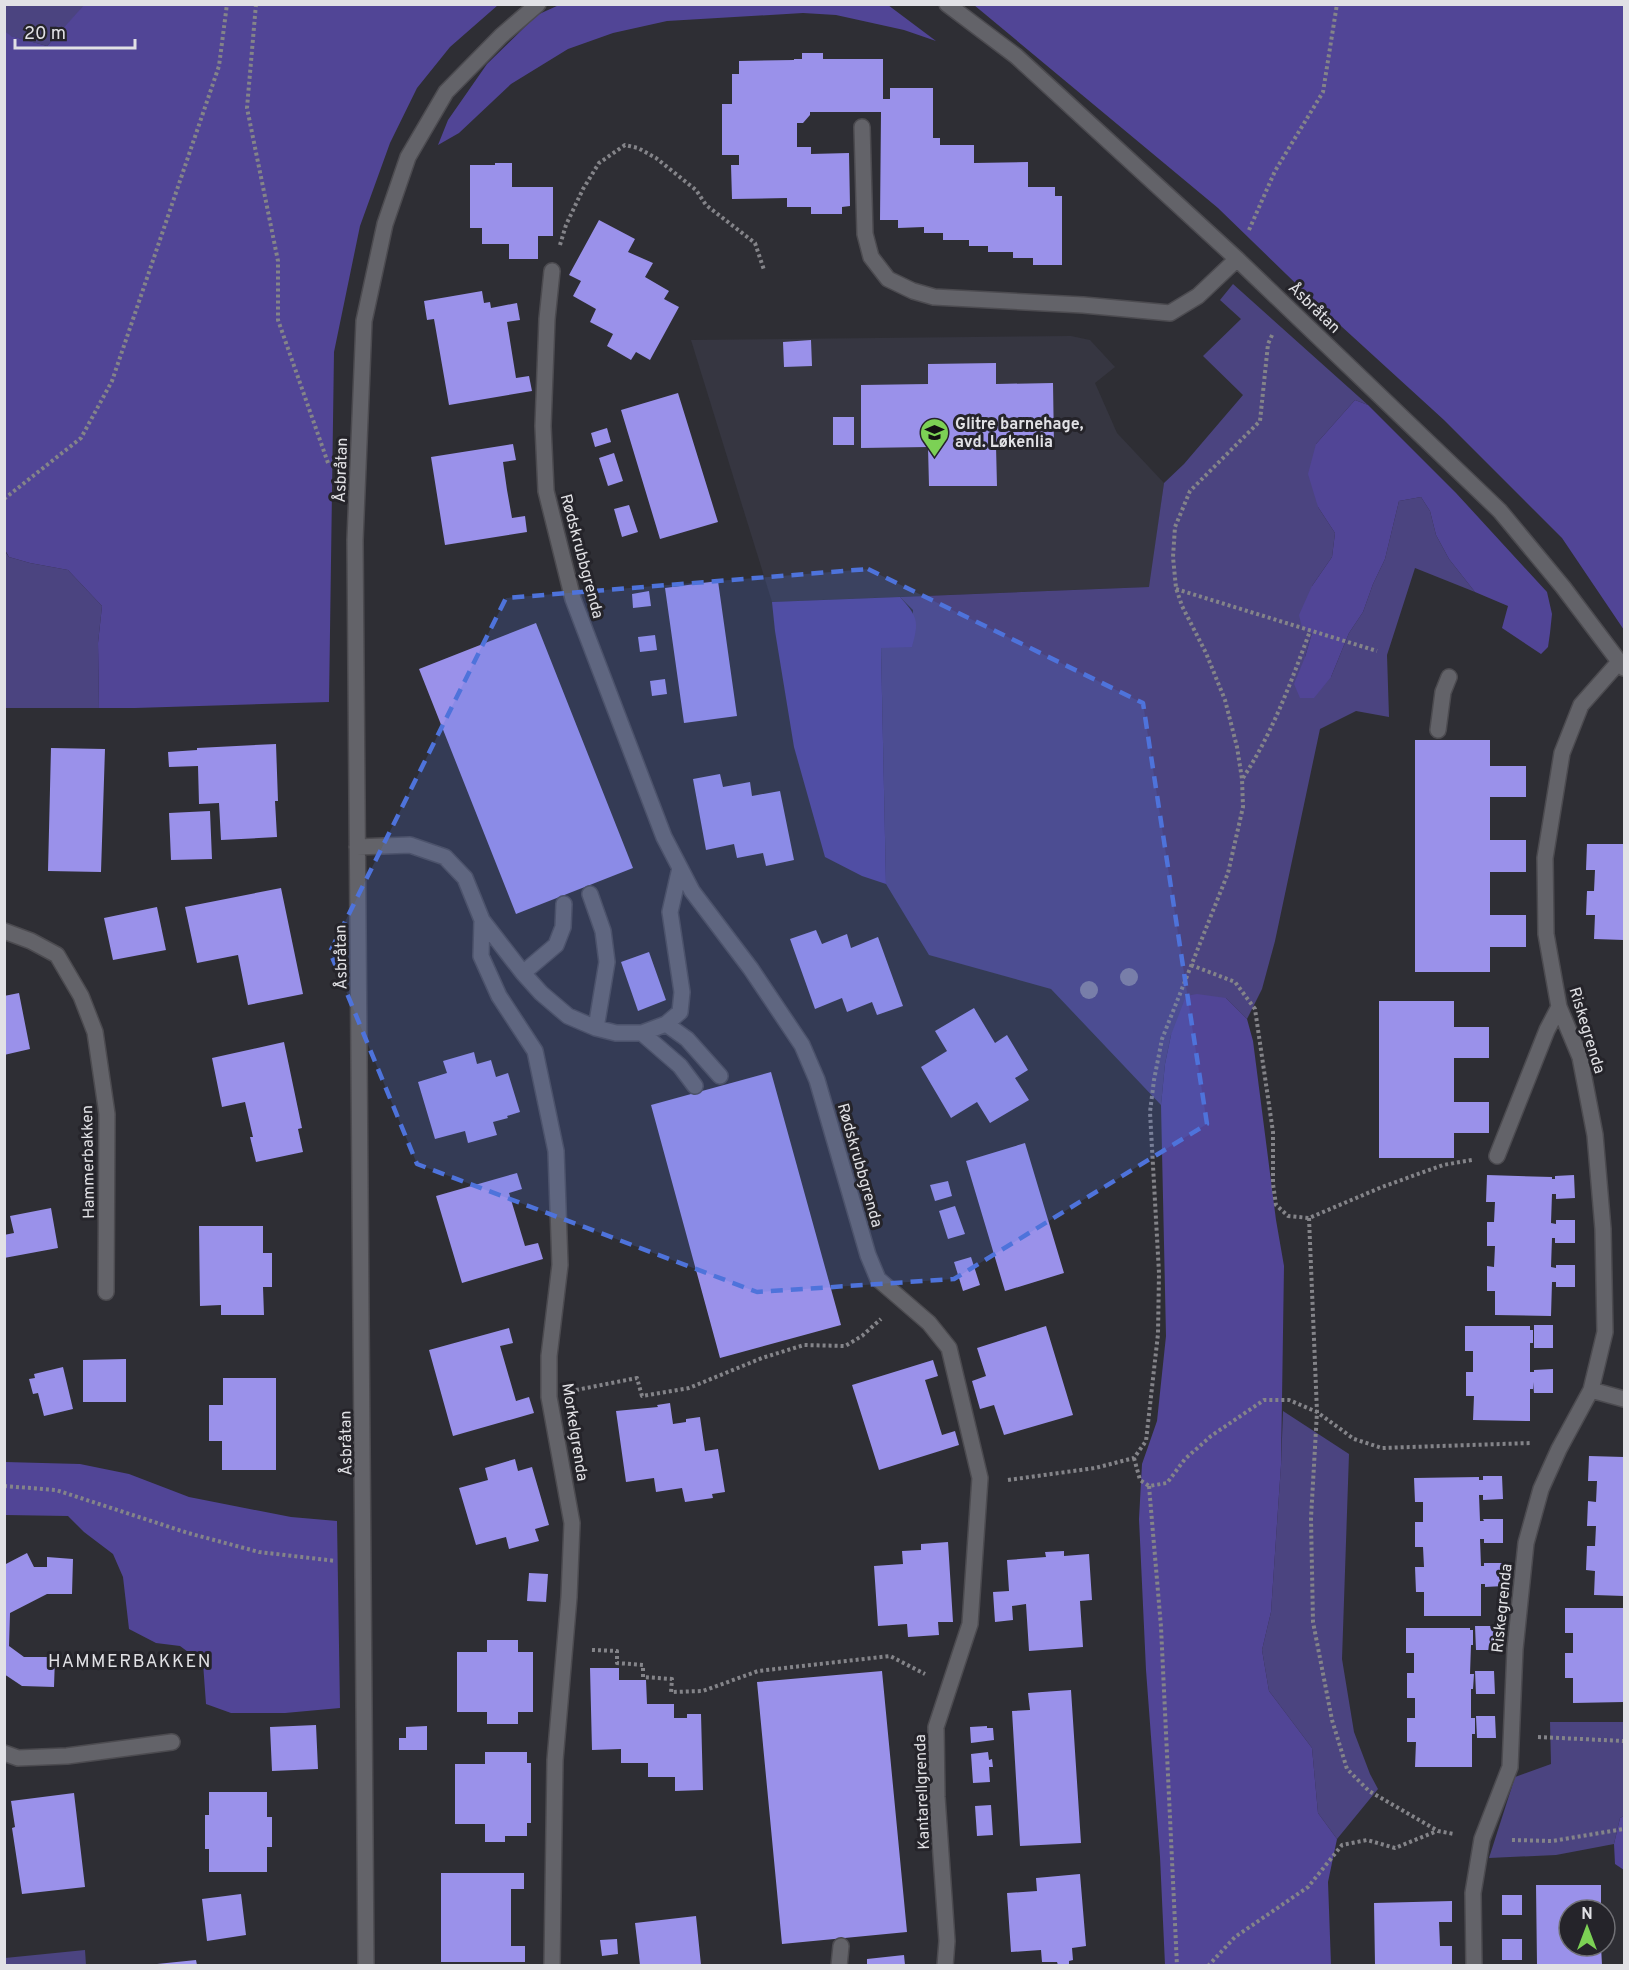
<svg xmlns="http://www.w3.org/2000/svg" width="1629" height="1970" font-family="Overpass,sans-serif">
	<style>
		.built { fill: #363641 }
		.green { fill: #4b4480 }
		.forest { fill: #514596 }
		.building { fill: #9a91ea }
		.lines { fill: none; stroke-linecap: round; stroke-linejoin: round }
		.minor-casing { stroke: #4c4b50; stroke-width: 18 }
		.path { stroke: #848489; stroke-width: 4; stroke-dasharray: 3 3; stroke-linecap: butt }
		.minor { stroke: #636369; stroke-width: 15 }
		.tree { fill: #82819d }
		.marked { fill: #4e73db; fill-opacity: 0.2; stroke: #4e73db; stroke-width: 4.5; stroke-dasharray: 12 8; stroke-linejoin: round }
		.labels { text-anchor: middle; stroke-width: 6; stroke-linejoin: round; paint-order: stroke }
		.street-label { font-size: 16px; fill: #e1e1e5; stroke: #25242a }
		.poi-label { font-size: 16px; font-weight: bold; fill: #e1e1e5; stroke: #25242a; text-anchor: start }
		.neighbourhood-label { font-size: 18px; letter-spacing: 1.5px; fill: #e1e1e5; stroke: #25242a }
	</style>
	<rect width="100%" height="100%" fill="#2e2e34"/>
	<path class="built" d="M1071,336L1090,340L1115,367L1095,383L1117,433L1164,483L1150,587L772,602L691,340Z"/>
	<path class="green" d="M4,5H85L47,46L10,36L5,31Z
		M1233,284L1368,405L1355,400L1316,444L1318,507L1335,533L1332,557L1312,586V633L1305,657L1331,677L1349,633L1363,612L1373,584L1385,559L1399,501L1421,497L1430,511L1436,535L1449,559L1475,592L1415,568L1387,655L1389,717L1356,711L1320,729L1275,941L1262,989L1247,1019L1226,998L1171,1035L1165,1064L1161,1105L1051,989L929,955L886,884L881,647L912,646L913,610L900,597L1149,587L1164,483L1184,464L1243,395L1203,356L1241,319L1220,300Z
		M4,550L9,557L30,563L68,570L102,606L98,643L99,708H5Z
		M1283,1411L1349,1454L1342,1659L1354,1732L1370,1774L1378,1789L1337,1839L1318,1813L1312,1748L1269,1691L1262,1650L1271,1612L1281,1465Z
		M1550,1722H1624V1816L1620,1818L1614,1844L1556,1855L1489,1858L1515,1777L1551,1764Z
		M85,1950L86,1965H5V1958Z"/>
	<path class="forest" d="M85,4L498,5L450,47L417,88L390,143L360,226L334,352L329,702L135,708H99L98,643L102,606L68,570L30,563L9,557L5,550V31L11,36L47,46Z
		M559,5H888L936,41L904,30L836,15L803,13L667,21L613,33L568,49L511,84L459,133L438,145L448,120L487,64L537,15Z
		M974,5H1624V630L1562,538L1444,420L1318,305L1218,208Z
		M1355,400L1368,405L1456,493L1547,592L1552,614L1550,633L1548,647L1541,654L1502,628L1508,606L1475,592L1449,559L1436,535L1430,511L1421,497L1399,501L1385,559L1373,584L1363,612L1349,633L1331,677L1314,698H1300L1294,684L1305,657L1312,633L1302,628L1299,615L1312,586L1332,557L1335,533L1318,507L1308,474L1316,444Z
		M900,597C918,617 919,621 912,647L881,648L886,884L862,876L825,857L794,747L775,631L772,602Z
		M1197,994L1226,998L1247,1019L1253,1041L1276,1220L1284,1266L1281,1465L1271,1612L1262,1650L1269,1691L1312,1748L1318,1813L1337,1839L1328,1882L1331,1965H1165L1160,1857L1146,1670L1139,1519L1142,1464L1157,1421L1166,1336L1161,1105L1165,1064L1171,1035L1186,996Z
		M5,1462L80,1464L129,1474L189,1497L291,1517L337,1521L340,1708L285,1713H231L206,1704L203,1663L180,1646L156,1643L129,1629L123,1577L113,1554L84,1532L68,1516L5,1515Z
		M1624,1816V1870L1615,1864L1614,1844L1620,1818Z"/>
	<path class="building" d="M802,53H823V59H883V99H890V88H933V138H940V145H974V163L1028,162V187H1055V196H1062V265H1033V258H1013V252H988V246H969V240H943V233H924V227L898,228V220H880L881,112H810V115L803,123H797V147H811V154L849,153L850,206L842,207V214H811V207H787V198L732,199L731,165H739V155H722V104H732V74H739V61L794,60V59H802Z
		M495,163H512V187H553V236H538V259H509V244H482V228H470V165H495Z
		M599,220L635,239L628,252L653,263L645,277L669,291L664,299L679,307L650,360L636,352L631,360L607,346L613,334L590,322L596,309L573,296L581,281L569,275Z
		M482,291L484,303L490,302L491,308L517,303L520,320L507,322L516,378L529,376L532,391L449,405L434,319L427,320L424,301Z
		M811,340L812,366L784,367L783,342Z
		M996,363V384L1053,383L1054,446H996L997,486H929L928,447L861,448V385L928,384V364Z
		M678,393L718,522L660,539L621,410Z
		M833,417H854V445H833Z
		M607,428L611,442L595,447L591,433Z
		M513,444L516,460L503,462L507,490L512,518L525,516L527,532L445,545L431,457Z
		M614,453L623,481L608,486L599,458Z
		M629,505L638,532L622,537L614,509Z
		M718,581L737,716L684,723L665,588Z
		M649,591L651,606L633,608L632,594Z
		M536,623L633,868L516,914L419,669Z
		M655,635L657,650L640,652L638,637Z
		M665,679L667,694L652,696L650,681Z
		M1415,740H1490V766H1526V797H1490V840H1526V872H1490V915H1526V947H1490V972H1415Z
		M276,744L278,801H275L277,837L221,840L219,803L199,804L198,766L169,767L168,752L197,750V748Z
		M51,748L105,749L101,872L48,871Z
		M720,774L723,787L750,782L752,796L780,791L794,860L766,866L763,853L737,858L734,844L706,850L693,779Z
		M210,811L212,859L171,860L169,813Z
		M1587,844H1624V940L1594,939L1595,915H1586L1587,891H1594L1595,870H1586Z
		M281,888L303,994L248,1005L238,955L197,963L185,907Z
		M157,907L166,950L113,960L104,918Z
		M816,930L822,944L847,934L851,948L878,937L903,1006L877,1015L872,1002L847,1012L842,998L815,1009L790,939Z
		M649,952L666,1000L638,1011L621,962Z
		M19,993L30,1049L4,1055V996Z
		M1379,1001H1454V1027H1489V1058H1454V1102H1489V1133H1454V1158H1379Z
		M974,1008L995,1043L1007,1035L1028,1070L1015,1078L1029,1100L990,1123L977,1102L951,1118L921,1067L947,1051L935,1031Z
		M284,1042L302,1128L298,1129L303,1152L256,1162L250,1137H253L245,1102L222,1107L212,1058Z
		M474,1052L477,1064L491,1060L496,1077L508,1073L520,1112L507,1116L508,1118L493,1122L497,1135L468,1143L465,1131L435,1139L418,1082L447,1073L443,1061Z
		M771,1072L841,1325L720,1358L651,1105Z
		M1025,1143L1064,1273L1005,1291L966,1161Z
		M517,1173L522,1189L509,1193L525,1246L538,1243L543,1259L462,1283L436,1196Z
		M1487,1175L1552,1177V1179H1555V1176L1574,1175L1575,1198L1556,1199V1194H1552L1551,1223L1556,1224V1220H1575V1243H1555V1238H1552L1551,1267L1556,1268V1265H1575V1287H1556V1282H1552L1551,1316L1495,1315V1291H1487V1266L1494,1267L1495,1246H1487V1222H1494L1495,1202H1486Z
		M948,1181L952,1196L935,1201L930,1185Z
		M955,1206L965,1234L948,1239L939,1211Z
		M51,1208L58,1248L4,1258V1235L14,1233L10,1216Z
		M199,1226H263V1253H272V1287H263L264,1315H221V1305L200,1306Z
		M971,1257L980,1285L963,1291L954,1262Z
		M1534,1325H1553V1348H1534Z
		M1046,1326L1073,1415L1004,1435L994,1405L980,1409L972,1381L986,1376L977,1348Z
		M1465,1326H1530V1330H1533V1343H1530V1372H1534V1370L1553,1369V1393H1534L1533,1382V1389H1530V1421L1473,1420L1474,1396H1466V1372H1473V1351H1465Z
		M509,1328L513,1343L500,1346L516,1401L529,1397L534,1413L453,1436L429,1350Z
		M126,1359V1402H83V1360Z
		M933,1360L938,1376L925,1380L942,1435L955,1431L959,1445L879,1470L852,1385Z
		M63,1367L73,1409L44,1416L38,1393L33,1394L29,1379L35,1378L34,1374Z
		M223,1378H276V1470H222V1441H209V1405H223Z
		M670,1403L673,1424L686,1422V1419L700,1417L705,1451L718,1449L725,1492L712,1494L713,1498L685,1502L682,1488L656,1492L654,1478L626,1482L616,1411L658,1407L657,1405Z
		M1589,1456L1624,1457V1596L1594,1595L1595,1571L1586,1570L1587,1546H1595L1596,1526H1587L1588,1501L1596,1502L1597,1481H1588Z
		M515,1459L518,1471L532,1467L549,1525L535,1529L539,1541L509,1549L506,1537L476,1545L459,1488L488,1480L485,1468Z
		M1483,1476H1502L1503,1499L1483,1500V1495H1479L1480,1521H1484L1483,1519H1503V1543H1484V1539H1480L1481,1566H1484V1563H1504V1586L1485,1587V1584H1481V1616H1424V1592H1416L1415,1567H1424L1423,1547H1415V1522H1423V1502H1415L1414,1478L1479,1477V1480H1483Z
		M948,1542L953,1622H938L939,1635L908,1637L907,1624L878,1626L874,1566L903,1564L902,1551L921,1550V1544Z
		M1064,1551V1556L1089,1554L1092,1600L1080,1601L1083,1647L1029,1651L1026,1604L1012,1606L1013,1620L995,1622L993,1592L1009,1591L1007,1560L1046,1557L1045,1552Z
		M27,1553L34,1567H47V1557L73,1559L72,1594H47L10,1613L9,1646L24,1657H55L54,1687L22,1686L4,1674V1565Z
		M529,1573L548,1574L546,1602L527,1601Z
		M1565,1608H1624V1702L1573,1703V1678H1565V1653H1573V1633H1565Z
		M1475,1626H1494V1650H1476Z
		M1406,1628H1470V1630H1473V1645H1471L1470,1674H1474L1473,1689H1471V1718H1475V1734H1472V1767H1415L1416,1742H1407V1718H1415V1698H1407V1673H1414V1653H1406Z
		M487,1640H518V1652H533V1712H518V1724H487V1712H457V1652H487Z
		M590,1668H619V1680H646L647,1704H674V1718H687V1714H701L703,1790L675,1791V1777H648V1763H621V1749L592,1750Z
		M882,1671L907,1932L782,1944L757,1682Z
		M1475,1671H1494L1495,1694H1476Z
		M1071,1690L1081,1843L1020,1846L1012,1711L1030,1710L1028,1693Z
		M1476,1716H1495L1496,1738H1477Z
		M316,1725L318,1769L272,1771L270,1727Z
		M427,1726V1750H399V1738H406V1727Z
		M987,1726V1728H993L994,1740L971,1743L970,1727Z
		M485,1752H527V1763H531V1823H527V1836H505V1842H485V1824H455V1764H485Z
		M988,1752L989,1760L992,1759L993,1767H989L990,1782L973,1783L971,1754Z
		M209,1792H267V1817H272V1847H267V1872H209V1849H205V1815H209Z
		M74,1793L85,1887L22,1894L12,1828L15,1827L11,1801Z
		M991,1805L993,1835L977,1836L975,1806Z
		M441,1873H524V1889H511V1946H525V1962H441Z
		M1080,1874L1086,1946L1072,1948L1073,1960L1069,1961V1965H1058L1057,1962H1042L1041,1950L1011,1952L1007,1893L1037,1891L1036,1878Z
		M1536,1885H1601V1910H1569V1946H1601L1602,1965H1537Z
		M241,1894L246,1935L207,1941L202,1899Z
		M1502,1895H1522V1915H1502Z
		M1452,1901V1922H1439L1440,1946H1452V1965H1375L1374,1903Z
		M696,1916L701,1965H640L635,1923Z
		M617,1939L618,1954L602,1956L600,1940Z
		M1502,1939H1522V1960H1502Z
		M904,1955L905,1965H867V1959Z
		M196,1960L197,1965H157V1964Z"/>
	<g class="lines">
		<defs>
			<path id="minor" d="M947,4L1016,56L1237,259L1500,511L1563,587L1624,668
				M862,127L865,234L871,257L888,279L913,291L934,297L1083,305L1170,313L1198,296L1237,259
				M552,271L547,319L543,426L546,491L573,599L664,837L692,891L751,969L802,1045L817,1080L868,1255L878,1279L929,1323L949,1348L980,1478L970,1624L936,1727L937,1797L947,1941L945,1966
				M1438,730L1443,692L1449,677
				M357,847L410,845L445,857L465,878L482,920L523,973L541,993L568,1016L596,1028L616,1033H642L666,1024L680,1012L682,992L670,912L680,868
				M590,894L603,931L607,962L596,1028
				M482,920L481,956L499,996L535,1051L556,1151L560,1265L549,1356V1397L572,1523L569,1597L555,1760L552,1966
				M4,931L31,941L57,955L81,996L95,1032L107,1114L106,1292
				M523,973L556,945L563,927L564,904
				M666,1024L687,1039L720,1076
				M642,1033L680,1066L695,1086
				M1497,1156L1547,1030L1559,1007
				M1591,1390L1624,1399
				M4,1753L18,1758L67,1756L172,1742
				M366,1966L355,540L364,321L385,224L408,157L446,92L501,36L538,4
				M839,1966L841,1946
				M1474,1966L1473,1893L1482,1839L1510,1767L1515,1649L1526,1543L1541,1489L1559,1449L1591,1390L1605,1332L1603,1229L1595,1135L1580,1057L1559,1007L1546,934L1545,858L1562,753L1581,705L1619,662"/>
		</defs>
		<use href="#minor" class="minor-casing"/>
		<path class="path" d="M256,4L247,108L278,261V320L328,463
			M1249,230L1275,171L1323,92L1337,4
			M560,245L566,225L583,189L599,163L625,145L638,148L656,158L696,190L706,205L755,243L764,270
			M4,499L81,438L112,381L219,66L227,4
			M1176,589L1377,651
			M1243,778C1273,732 1291,682 1310,631
			M1191,965L1235,982L1255,1009L1273,1132V1184L1276,1205L1288,1216L1309,1218L1382,1187L1443,1165L1472,1160
			M1309,1218L1317,1412L1311,1518L1313,1622L1332,1720L1347,1769L1369,1791L1438,1831L1454,1834
			M576,1390L637,1378L642,1396L689,1388L762,1358L804,1345L845,1346L862,1336L881,1319
			M1134,1458L1140,1480L1149,1486L1167,1483L1185,1459L1211,1436L1264,1400H1289L1317,1412L1354,1439L1382,1448L1531,1443
			M1008,1480L1095,1468L1134,1458L1146,1441L1158,1334L1159,1273L1150,1112L1154,1080L1162,1039L1228,873L1243,807L1242,779L1237,747L1225,700L1206,653L1182,606L1176,588L1173,557L1175,527L1190,491L1260,421L1268,344L1273,333
			M4,1486L56,1490L188,1533L259,1552L336,1561
			M1149,1486L1161,1627L1177,1966
			M592,1650L617,1651V1663L643,1665V1677L672,1679L671,1692L703,1691L758,1671L890,1656L925,1674
			M1538,1737L1624,1741
			M1512,1840L1553,1841L1624,1829
			M1208,1966L1235,1937L1308,1887L1342,1845L1367,1840L1395,1848L1437,1831"/>
		<use href="#minor" class="minor"/>
	</g>
	<g class="tree">
		<circle cx="1129" cy="977" r="9"/>
		<circle cx="1089" cy="990" r="9"/>
	</g>
	<path class="marked" d="M868,569L1143,703L1207,1124L954,1279L757,1292L417,1164L330,952L506,598Z"/>
	<defs>
		<symbol id="school-pin" viewBox="-11 -11 22 30"><path d="M0 17L-7.5 6A9.5 9.5 0 1 1 7.5 6Z" fill="#7cd155" stroke="#25242a"/><path d="M0-5L7-2L0 1L-7-2ZM-4 1L0 2.5L4 1V4Q0 6-4 4Z" fill="#111"/></symbol>
	</defs>
	<g fill-rule="evenodd">
		<use href="#school-pin" x="918" y="416" width="33" height="45"/>
	</g>
	<g class="labels">
		<g class="street-label">
			<text transform="translate(1315 307) rotate(44)" y="6">Åsbråtan</text>
			<text transform="translate(340 470) rotate(-88)" y="6">Åsbråtan</text>
			<text transform="translate(583 556) rotate(75)" y="6">Rødskrubbgrenda</text>
			<text transform="translate(340 957) rotate(-91)" y="6">Åsbråtan</text>
			<text transform="translate(1588 1030) rotate(73)" y="6">Riskegrenda</text>
			<text transform="translate(87 1162) rotate(-91)" y="6">Hammerbakken</text>
			<text transform="translate(861 1165) rotate(74)" y="6">Rødskrubbgrenda</text>
			<text transform="translate(576 1432) rotate(81)" y="6">Morkelgrenda</text>
			<text transform="translate(345 1443) rotate(-91)" y="6">Åsbråtan</text>
			<text transform="translate(1501 1608) rotate(-84)" y="6">Riskegrenda</text>
			<text transform="translate(921 1792) rotate(-92)" y="6">Kantarellgrenda</text>
		</g>
		<g class="poi-label">
			<text x="955" y="429">Glitre barnehage,<tspan x="955" dy="18">avd. Løkenlia</tspan></text>
		</g>
		<g class="neighbourhood-label">
			<text x="130" y="1667">HAMMERBAKKEN</text>
		</g>
	</g>
	<rect width="1629" height="1970" fill="none" stroke="#e1e1e5" stroke-width="12"/>
	<g transform="translate(1587 1928)"><circle r="28" fill="#25242a" stroke="#707075" stroke-width="1.5"/>
	<path d="M0-4.5L10 22L0 15L-10 22Z" fill="#7cd155"/>
	<text y="-9" font-size="16" font-weight="bold" text-anchor="middle" fill="#e1e1e5">N</text>
	</g>
	<path d="M15 39v9h120v-9" fill="none" stroke="#e1e1e5" stroke-width="3"/>
	<text x="24" y="39" font-size="18" fill="#e1e1e5" stroke="#25242a" stroke-width="4.5" paint-order="stroke">20 m</text>
</svg>
